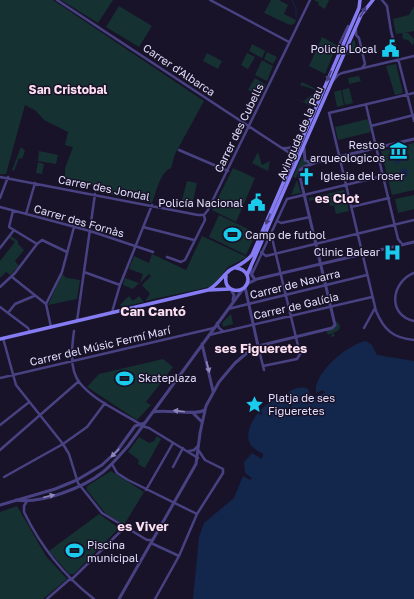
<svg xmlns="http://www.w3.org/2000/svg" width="414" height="599" font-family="'Golos Text',sans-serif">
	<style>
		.green { fill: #163132 }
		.water { fill: #13264c }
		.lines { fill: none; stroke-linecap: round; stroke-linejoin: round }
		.stream { stroke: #13264c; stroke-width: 1 }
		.minor { stroke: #484283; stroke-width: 2.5 }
		.tertiary { stroke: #484283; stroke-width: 3 }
		.secondary { stroke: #857cf4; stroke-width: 3.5 }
		.oneway { fill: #443d7a }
		.oneway2 { fill: #8d88b9 }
		.labels { text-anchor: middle; stroke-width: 3; stroke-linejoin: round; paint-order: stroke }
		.poi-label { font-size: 11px; fill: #e2ddfc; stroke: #181328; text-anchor: start }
		.street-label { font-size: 11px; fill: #e2ddfc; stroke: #181328 }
		.neighbourhood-label { font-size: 12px; font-weight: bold; fill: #fcdff0; stroke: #181328 }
		.quarter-label { font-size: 13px; font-weight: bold; fill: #fcdff0; stroke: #181328 }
	</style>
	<rect width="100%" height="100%" fill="#181328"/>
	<path class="green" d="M0,0H53L204,101L175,154L171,168C160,172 156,193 152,203L100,192V187L65,179V168L73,147L65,145L68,132L44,120L36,111L25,105L6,174H0Z
		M61,0H113L98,23Z
		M271,0H279L288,5L284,14L296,20L294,24L290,25L264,13Z
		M314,0H329L325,9L318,5L319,3Z
		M119,6L152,26L139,47L106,27Z
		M414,6V31L404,33H408L414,39L413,46L408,40L403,39L402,33L396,34L393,19L409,15Z
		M322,37L337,45L325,74L309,66Z
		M355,40L356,53L347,55L353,41Z
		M252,44L265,51L262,58L249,51Z
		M267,52L277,57L273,64L264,59Z
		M207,53L222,61L218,69L203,61Z
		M247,53L255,57L248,69L241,65Z
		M262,60L273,66L267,81L255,75Z
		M396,64L403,93L395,95L386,66Z
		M359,76L361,81L349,84L348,78Z
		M255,78L266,85L260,96L248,90Z
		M302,82L318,90L311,106L292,97L304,102L306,99L315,93L316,90L300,85Z
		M349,88L353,103L345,105L342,90Z
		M341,90L344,105L337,107L334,92Z
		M368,119L371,132L338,140L335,127Z
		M414,143V190L392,195L381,151Z
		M21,147L25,151L22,159L19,158L14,171L12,170Z
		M39,151L58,155L56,164L38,161Z
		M258,152L262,165L270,161L268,171L252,163Z
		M302,157L303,160L309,164L300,168L296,178L293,177Z
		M38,162L44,164L42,174L36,173Z
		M233,168L255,178L236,222L212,210Z
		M297,180L301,193L291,195Z
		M187,181L197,183L192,206L181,204Z
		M344,190L345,192L309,201V198Z
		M345,193L349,211L336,214L334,206L338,205L330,206L328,197Z
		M414,195V209L398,213L395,199Z
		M219,215L256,233L246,255L209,237Z
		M11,236L18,241V244L24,250L15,261L19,266L10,275L6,272L0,278V261L15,242L9,238Z
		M202,236L247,257L228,267L216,282L209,287L145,301L150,294L142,285L151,276L149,274L140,283L143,274L129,269L134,256L149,263L152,254L186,270Z
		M62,274L67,278L80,280L77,299L48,305Z
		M125,278L139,283L133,289L123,285Z
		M129,296L133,301L139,296L144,302L122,307L120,305Z
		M231,314L233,324L223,327L222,323Z
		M337,321L340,326L339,330L333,333L335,336L330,337L333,333L328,335L326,330L335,326Z
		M163,359L173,367L146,402L151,405L137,420L87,387L99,374Z
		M157,436L161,439L145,468L138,464L139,460L128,452L139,437L149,443L154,441Z
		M111,471L144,492L124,525L105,513L87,490V486Z
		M17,506L46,556L67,579L43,599H0V512Z
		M99,514L119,528L74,574H69L49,551Z"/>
	<path class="water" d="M401,153L405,158L404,161H401L397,165L394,160Z
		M399.5 173a4.5 4.5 0 1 1 9 0a4.5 4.5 0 1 1-9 0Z
		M366,341L372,345L377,355L414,361V599H193L199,537L204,523L234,498L243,476L250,480L252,478L245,473L244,462L252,453L262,459L263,454C257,450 251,448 249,441C244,424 266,399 283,397L291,408L292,407L284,396C291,390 298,385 308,389L310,395L308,397H310L325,393L323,390L316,393C313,373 348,344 366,341Z"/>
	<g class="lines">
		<path class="stream" d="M292,0L296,9V17"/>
		<path class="minor" d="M57,0L291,154
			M210,0L289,42
			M382,0L387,6L391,31L414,121
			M356,30V35L359,38L365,64L362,68
			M339,45L348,26
			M332,82L338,75L342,73L414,56
			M414,93L329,113L376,311C384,330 393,338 414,340
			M366,105L398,239L402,244
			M371,126L414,115
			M283,148C301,150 303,132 310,118
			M179,150L228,171
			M0,177L198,215H204
			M0,198L8,177
			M0,207L90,231L153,252
			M351,207L389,198
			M13,211L9,227L37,244L42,240L67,252
			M26,214L35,183
			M277,221L281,223L310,217
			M143,227L194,240
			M0,248L14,230
			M261,252L266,256L414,220
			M167,257L181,262L185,260L205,220L204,215L208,210L310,0
			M84,272L120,285
			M414,273C391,282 387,315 414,321
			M252,274L287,199L383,176
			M12,277L46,304
			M0,287L15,273L37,244
			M0,307L28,328L30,332
			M228,309L367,275
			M112,312L120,285L152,205
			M8,313L15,304L34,296
			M77,321L95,194
			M217,323L219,328L223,331
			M51,327L46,304L62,272L74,227
			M364,328L375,308
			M74,331C72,346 69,368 79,382C94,401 121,412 140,424
			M209,335L372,297
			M3,338L16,385L63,444L69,454L78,483L102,513L147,540H152
			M258,346L264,370
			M263,366L297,359L300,354L271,234
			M0,378L214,328
			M0,425L28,403
			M142,426L149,428L198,458
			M0,450L79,381
			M189,451L194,450L198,446
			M112,464L117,473L128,480L197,514
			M173,467L183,448
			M4,477L63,444L87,427L105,403
			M146,490L173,443
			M27,501L24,506V512C41,547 63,575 94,599
			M151,543L179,556
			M71,580L124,528
			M47,599L70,579
			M155,599L179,556L197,514L223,473V469L205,460L199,451"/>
		<path class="tertiary" d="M304,148L305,160L311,163
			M251,267V274L254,278
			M247,284L257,279L414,242
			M245,287L258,346
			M231,290L234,295L233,300
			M202,344L213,391
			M153,412C167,409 196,416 204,410
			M194,414L202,422
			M16,500C41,504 83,488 103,472C112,465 120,455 128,446L243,289
			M0,505L55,489L77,480L102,465L117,451L135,426L145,423
			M119,599L196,464L200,433L206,406L219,382L235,363L254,347L332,328L335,325L300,177V170L304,167L317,162L414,139"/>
		<path class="secondary" d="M247,275L361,15L373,0
			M226,276C224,288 234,294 244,288C252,280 247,269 236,268
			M208,290C218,285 222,276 230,270C239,265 245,263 252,255L359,8L360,0
			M0,339L208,290L230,289"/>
	</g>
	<defs><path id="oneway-solid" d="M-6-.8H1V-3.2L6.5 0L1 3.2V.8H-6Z"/></defs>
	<g class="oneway">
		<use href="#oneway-solid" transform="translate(363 12) rotate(-60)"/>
		<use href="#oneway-solid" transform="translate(329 76) rotate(113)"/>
		<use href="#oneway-solid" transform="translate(268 219) rotate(113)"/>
	</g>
	<g class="oneway2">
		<use href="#oneway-solid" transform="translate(208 367) rotate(75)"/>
		<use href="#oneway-solid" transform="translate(179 411) rotate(-173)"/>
		<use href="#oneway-solid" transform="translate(115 453) rotate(134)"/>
		<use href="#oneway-solid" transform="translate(49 496) rotate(-14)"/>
	</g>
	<defs>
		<symbol id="civic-bare" viewBox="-9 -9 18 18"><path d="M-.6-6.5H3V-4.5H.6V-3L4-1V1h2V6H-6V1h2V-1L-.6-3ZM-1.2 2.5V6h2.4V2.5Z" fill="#19cbec" stroke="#181328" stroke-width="2.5" paint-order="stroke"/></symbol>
		<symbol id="museum-bare" viewBox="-9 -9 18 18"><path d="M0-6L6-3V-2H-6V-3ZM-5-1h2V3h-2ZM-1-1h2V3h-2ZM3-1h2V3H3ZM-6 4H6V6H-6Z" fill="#19cbec" stroke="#181328" stroke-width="2.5" paint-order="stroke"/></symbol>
		<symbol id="church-bare" viewBox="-9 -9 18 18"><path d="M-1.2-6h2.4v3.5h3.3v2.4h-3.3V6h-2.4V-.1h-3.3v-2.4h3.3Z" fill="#19cbec" stroke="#181328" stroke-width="2.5" paint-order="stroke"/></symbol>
		<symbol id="stadium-bare" viewBox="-9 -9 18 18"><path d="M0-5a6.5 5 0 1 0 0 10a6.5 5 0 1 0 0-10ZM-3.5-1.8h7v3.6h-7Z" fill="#19cbec" stroke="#181328" stroke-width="2.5" paint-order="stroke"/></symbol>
		<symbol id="hospital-bare" viewBox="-9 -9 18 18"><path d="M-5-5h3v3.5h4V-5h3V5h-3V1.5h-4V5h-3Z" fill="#19cbec" stroke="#181328" stroke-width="2.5" paint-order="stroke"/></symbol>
		<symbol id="sight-bare" viewBox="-9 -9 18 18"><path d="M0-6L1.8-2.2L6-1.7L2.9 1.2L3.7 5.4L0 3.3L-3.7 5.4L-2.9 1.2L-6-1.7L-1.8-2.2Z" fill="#19cbec" stroke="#181328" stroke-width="2.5" paint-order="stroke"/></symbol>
	</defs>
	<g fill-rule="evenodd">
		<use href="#civic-bare" x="378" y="36" width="25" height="25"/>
		<use href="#museum-bare" x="386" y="138" width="25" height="25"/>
		<use href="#church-bare" x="294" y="164" width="25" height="25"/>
		<use href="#civic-bare" x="244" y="190" width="25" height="25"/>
		<use href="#stadium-bare" x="220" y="222" width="25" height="25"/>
		<use href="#hospital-bare" x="380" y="240" width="25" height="25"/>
		<use href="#stadium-bare" x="112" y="366" width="25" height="25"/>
		<use href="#sight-bare" x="242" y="392" width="25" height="25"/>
		<use href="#stadium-bare" x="62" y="538" width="25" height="25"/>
	</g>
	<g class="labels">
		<g class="poi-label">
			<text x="377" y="53" text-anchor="end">Policía Local</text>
			<text x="385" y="149" text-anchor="end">Restos<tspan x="385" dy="13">arqueologicos</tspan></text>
			<text x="320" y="180">Iglesia del roser</text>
			<text x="243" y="207" text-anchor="end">Policía Nacional</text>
			<text x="245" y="239">Camp de futbol</text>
			<text x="380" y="256" text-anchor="end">Clinic Balear</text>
			<text x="138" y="382">Skateplaza</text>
			<text x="268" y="402">Platja de ses<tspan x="268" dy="13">Figueretes</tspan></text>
			<text x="87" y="549">Piscina<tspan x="87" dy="13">municipal</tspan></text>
		</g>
		<g class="street-label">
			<text transform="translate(179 70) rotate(34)" y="4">Carrer d'Albarca</text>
			<text transform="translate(239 128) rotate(-64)" y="4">Carrer des Cubells</text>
			<text transform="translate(300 133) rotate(-67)" y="4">Avinguda de la Pau</text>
			<text transform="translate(104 188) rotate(11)" y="4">Carrer des Jondal</text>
			<text transform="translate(79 221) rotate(16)" y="4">Carrer des Fornàs</text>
			<text transform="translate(295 284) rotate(-14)" y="4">Carrer de Navarra</text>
			<text transform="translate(296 306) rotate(-13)" y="4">Carrer de Galícia</text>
			<text transform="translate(100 346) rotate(-13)" y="4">Carrer del Músic Fermí Marí</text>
		</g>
		<g class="neighbourhood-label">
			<text x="68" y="94">San Cristobal</text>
		</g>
		<g class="quarter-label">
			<text x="337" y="203">es Clot</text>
			<text x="153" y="316">Can Cantó</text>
			<text x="261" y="353">ses Figueretes</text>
			<text x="143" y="531">es Viver</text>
		</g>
	</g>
</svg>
